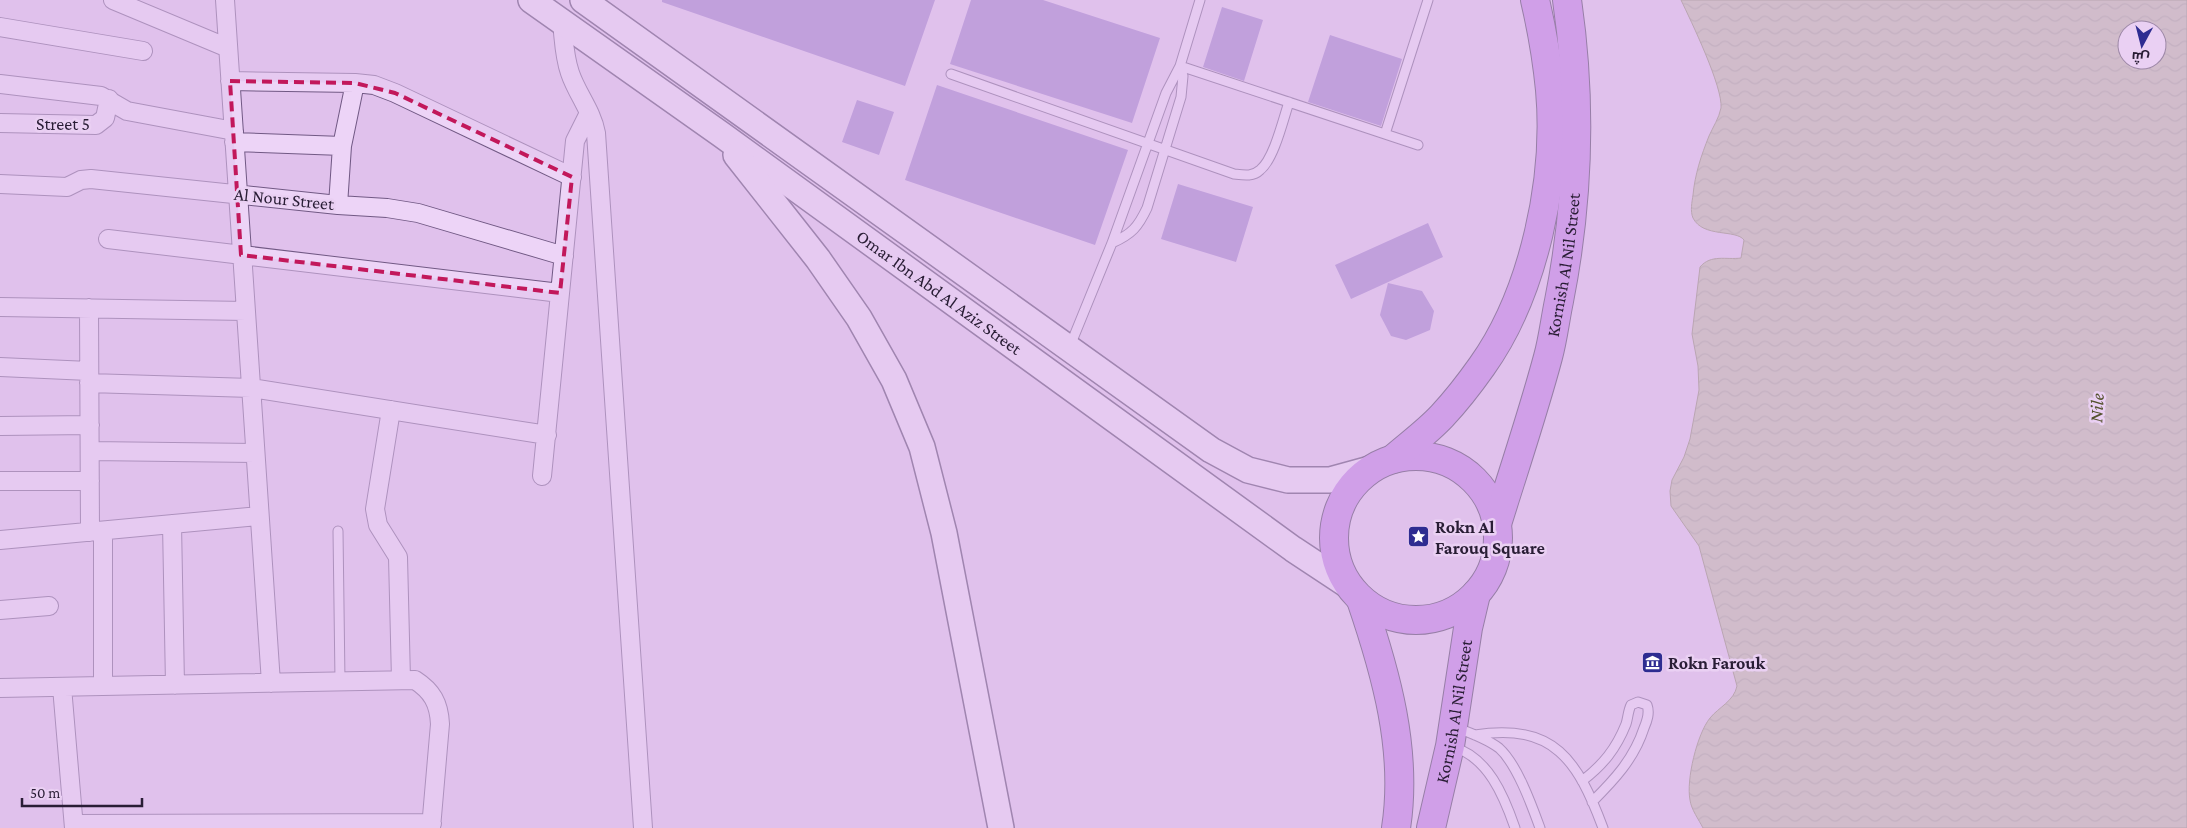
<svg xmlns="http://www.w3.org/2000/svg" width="2187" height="828" font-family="'Crimson Pro',Cairo,serif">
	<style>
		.water { fill: url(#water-waves); stroke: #8c846b; fill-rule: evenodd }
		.building { fill: #9b78c8 }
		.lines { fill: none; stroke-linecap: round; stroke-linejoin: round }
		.service-casing { stroke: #715984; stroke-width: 11 }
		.minor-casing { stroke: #715984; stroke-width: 20 }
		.secondary-casing { stroke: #523d66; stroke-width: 28 }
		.trunk-casing { stroke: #3f2e52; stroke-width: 30 }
		.service { stroke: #edd4f7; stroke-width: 9 }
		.minor { stroke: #edd4f7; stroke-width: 18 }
		.secondary { stroke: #edd4f7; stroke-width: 25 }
		.trunk { stroke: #bc77e3; stroke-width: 28 }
		.marked { fill: none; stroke: #c2185b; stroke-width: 4; stroke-dasharray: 10 6; stroke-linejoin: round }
		.labels { text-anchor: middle; stroke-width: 5; stroke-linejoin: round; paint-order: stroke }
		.street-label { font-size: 18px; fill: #291d35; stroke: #ead0f3 }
		.poi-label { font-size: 18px; font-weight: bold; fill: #291d35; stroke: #ead0f3; text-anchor: start }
		.water-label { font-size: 19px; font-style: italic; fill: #54522d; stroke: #ead0f3 }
	</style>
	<defs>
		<pattern id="water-waves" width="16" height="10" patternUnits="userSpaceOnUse" patternTransform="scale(1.25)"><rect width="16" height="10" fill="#beb7a3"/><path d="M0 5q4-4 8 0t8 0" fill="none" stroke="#a39d8d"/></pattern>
	</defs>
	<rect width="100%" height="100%" fill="#e0c1ec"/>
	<path class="water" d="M1681,0H2187V828H1703C1699,820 1691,809 1690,800C1686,780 1697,734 1710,718C1719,707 1734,701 1737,686L1699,546L1671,506L1670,491L1672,480L1684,457L1690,439L1699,390L1698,366L1692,334L1700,267C1711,254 1726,260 1741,258L1744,240C1736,229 1703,238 1693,218C1690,211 1692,202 1693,195C1695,174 1701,156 1709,136C1713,127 1719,118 1721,108C1723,87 1691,21 1681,0ZM2127,30H2157V60H2127Z"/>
	<path class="building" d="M662,0H935L905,86L662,2Z
		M971,0H1043L1160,38L1132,123L950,64Z
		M1222,7L1263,20L1244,81L1203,67Z
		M1330,35L1402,59L1381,126L1308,102Z
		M937,85L1128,150L1095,245L905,180Z
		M857,100L894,112L879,155L842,142Z
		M1178,184L1253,207L1236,262L1161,239Z
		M1428,223L1443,257L1351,299L1335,265Z
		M1388,283L1422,291L1434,311L1430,330L1406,340L1391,336L1380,315Z"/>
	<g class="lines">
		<defs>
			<path id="service" d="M1180,66L1418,145
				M951,74L1234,174C1243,175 1253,177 1260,170C1274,159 1283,120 1289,102
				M1385,134L1428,0
				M1112,243C1132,234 1138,227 1147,208L1181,97L1183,76L1180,66
				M1070,346L1112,243L1166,93L1180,66L1200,0
				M338,531L340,681
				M1457,728C1471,733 1487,739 1499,748C1517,764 1532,806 1540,828
				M1475,735C1554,722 1578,761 1603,828
				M1453,747C1488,757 1504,796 1515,828
				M1582,781C1603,765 1616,749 1626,724C1628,718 1628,711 1631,705L1638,702L1647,705C1650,713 1647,721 1644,728C1634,759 1614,780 1592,802"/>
			<path id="minor" d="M113,0L228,48
				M225,0L271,683
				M562,23C564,39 564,56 570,73C577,94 592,111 596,133L643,828
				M0,27L143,51
				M230,81L355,83L374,85L395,93L572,177
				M0,84L101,96L127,111L234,131
				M0,123L96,125L105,118L109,99
				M234,142L342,146
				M0,184L67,187L81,180L91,179L338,205L387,208L418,213L564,256
				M338,205L342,146L355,83
				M108,239L560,293
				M0,307L246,311
				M89,308L90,532
				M0,367L89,371
				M89,383L251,388L547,435
				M391,410L375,509L378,525L398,557L401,680
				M0,426L90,425
				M90,451L255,453
				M542,476L575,141L589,113
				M0,481H90
				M172,524L175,685
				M103,531V686
				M0,540L259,516
				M0,610L49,606
				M62,687L74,828
				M0,688L415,680C432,691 439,703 440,724L431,828
				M74,824L432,823"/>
			<g id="secondary">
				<path id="s1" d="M531,0L722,135L1293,549L1349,586"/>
				<path d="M583,0L1211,450L1248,470L1288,480H1330L1370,469"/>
				<path d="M736,155L818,259L859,318L894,380L922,447L944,533L1001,828"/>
			</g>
			<g id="trunk">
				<circle cx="1416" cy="538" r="82"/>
				<path d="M1393,459C1409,445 1427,432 1442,416C1456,401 1470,383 1482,366C1534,293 1558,179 1550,90C1547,59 1542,30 1535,0"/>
				<path id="s2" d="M1497,524C1514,469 1533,413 1548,357C1553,339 1555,320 1559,301C1579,200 1582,102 1567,0"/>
				<path d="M1361,600C1386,673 1408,751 1396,828"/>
				<path id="s3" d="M1431,828L1450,746L1468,628L1476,594"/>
			</g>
		</defs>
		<use href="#service" class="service-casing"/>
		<use href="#minor" class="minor-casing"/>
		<use href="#secondary" class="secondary-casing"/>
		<use href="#trunk" class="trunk-casing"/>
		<use href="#service" class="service"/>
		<use href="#minor" class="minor"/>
		<use href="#secondary" class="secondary"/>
		<use href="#trunk" class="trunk"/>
	</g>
	<path d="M0 0H2187V828H0ZM230,81L355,83L395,93L572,177L560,293L241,255Z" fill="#e0c1ec" fill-opacity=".55" fill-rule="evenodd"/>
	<path class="marked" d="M230,81L355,83L395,93L572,177L560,293L241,255Z"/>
	<defs>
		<symbol id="sight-square" viewBox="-11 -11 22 22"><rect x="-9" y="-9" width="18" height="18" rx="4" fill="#2e2c91" stroke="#ead0f3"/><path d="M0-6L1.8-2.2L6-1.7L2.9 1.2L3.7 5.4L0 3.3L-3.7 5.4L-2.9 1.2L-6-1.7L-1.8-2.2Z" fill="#fff"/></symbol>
		<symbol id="museum-square" viewBox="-11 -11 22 22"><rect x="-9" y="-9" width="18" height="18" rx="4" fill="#2e2c91" stroke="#ead0f3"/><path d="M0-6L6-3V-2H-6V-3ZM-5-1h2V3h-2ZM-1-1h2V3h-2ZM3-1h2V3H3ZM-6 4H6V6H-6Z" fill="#fff"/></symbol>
	</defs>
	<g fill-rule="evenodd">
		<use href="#sight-square" x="1406" y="524" width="25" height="25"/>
		<use href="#museum-square" x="1640" y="650" width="25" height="25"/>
	</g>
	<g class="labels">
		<g class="street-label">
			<text x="63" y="130">Street 5</text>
			<text transform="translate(284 199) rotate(6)" y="6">Al Nour Street</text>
			<text dy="6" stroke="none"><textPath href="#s2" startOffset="268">Kornish Al Nil Street</textPath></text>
			<text dy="6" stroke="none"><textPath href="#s1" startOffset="502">Omar Ibn Abd Al Aziz Street</textPath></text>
			<text dy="6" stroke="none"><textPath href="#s3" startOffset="119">Kornish Al Nil Street</textPath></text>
		</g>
		<g class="poi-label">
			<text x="1435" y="533">Rokn Al<tspan x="1435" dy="21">Farouq Square</tspan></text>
			<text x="1668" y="669">Rokn Farouk</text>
		</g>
		<g class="water-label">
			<text transform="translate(2096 408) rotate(-87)" y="7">Nile</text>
		</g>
	</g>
	<g transform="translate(2142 45) rotate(187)"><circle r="24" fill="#ead0f3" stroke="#9d88a7"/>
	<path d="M0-4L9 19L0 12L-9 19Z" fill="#2e2c91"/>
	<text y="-8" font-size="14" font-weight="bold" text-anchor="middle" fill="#291d35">ش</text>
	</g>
	<path d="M22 798v8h120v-8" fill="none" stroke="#291d35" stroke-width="2.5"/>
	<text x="30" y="798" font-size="15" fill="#291d35" stroke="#ead0f3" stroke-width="4" paint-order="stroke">50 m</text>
</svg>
